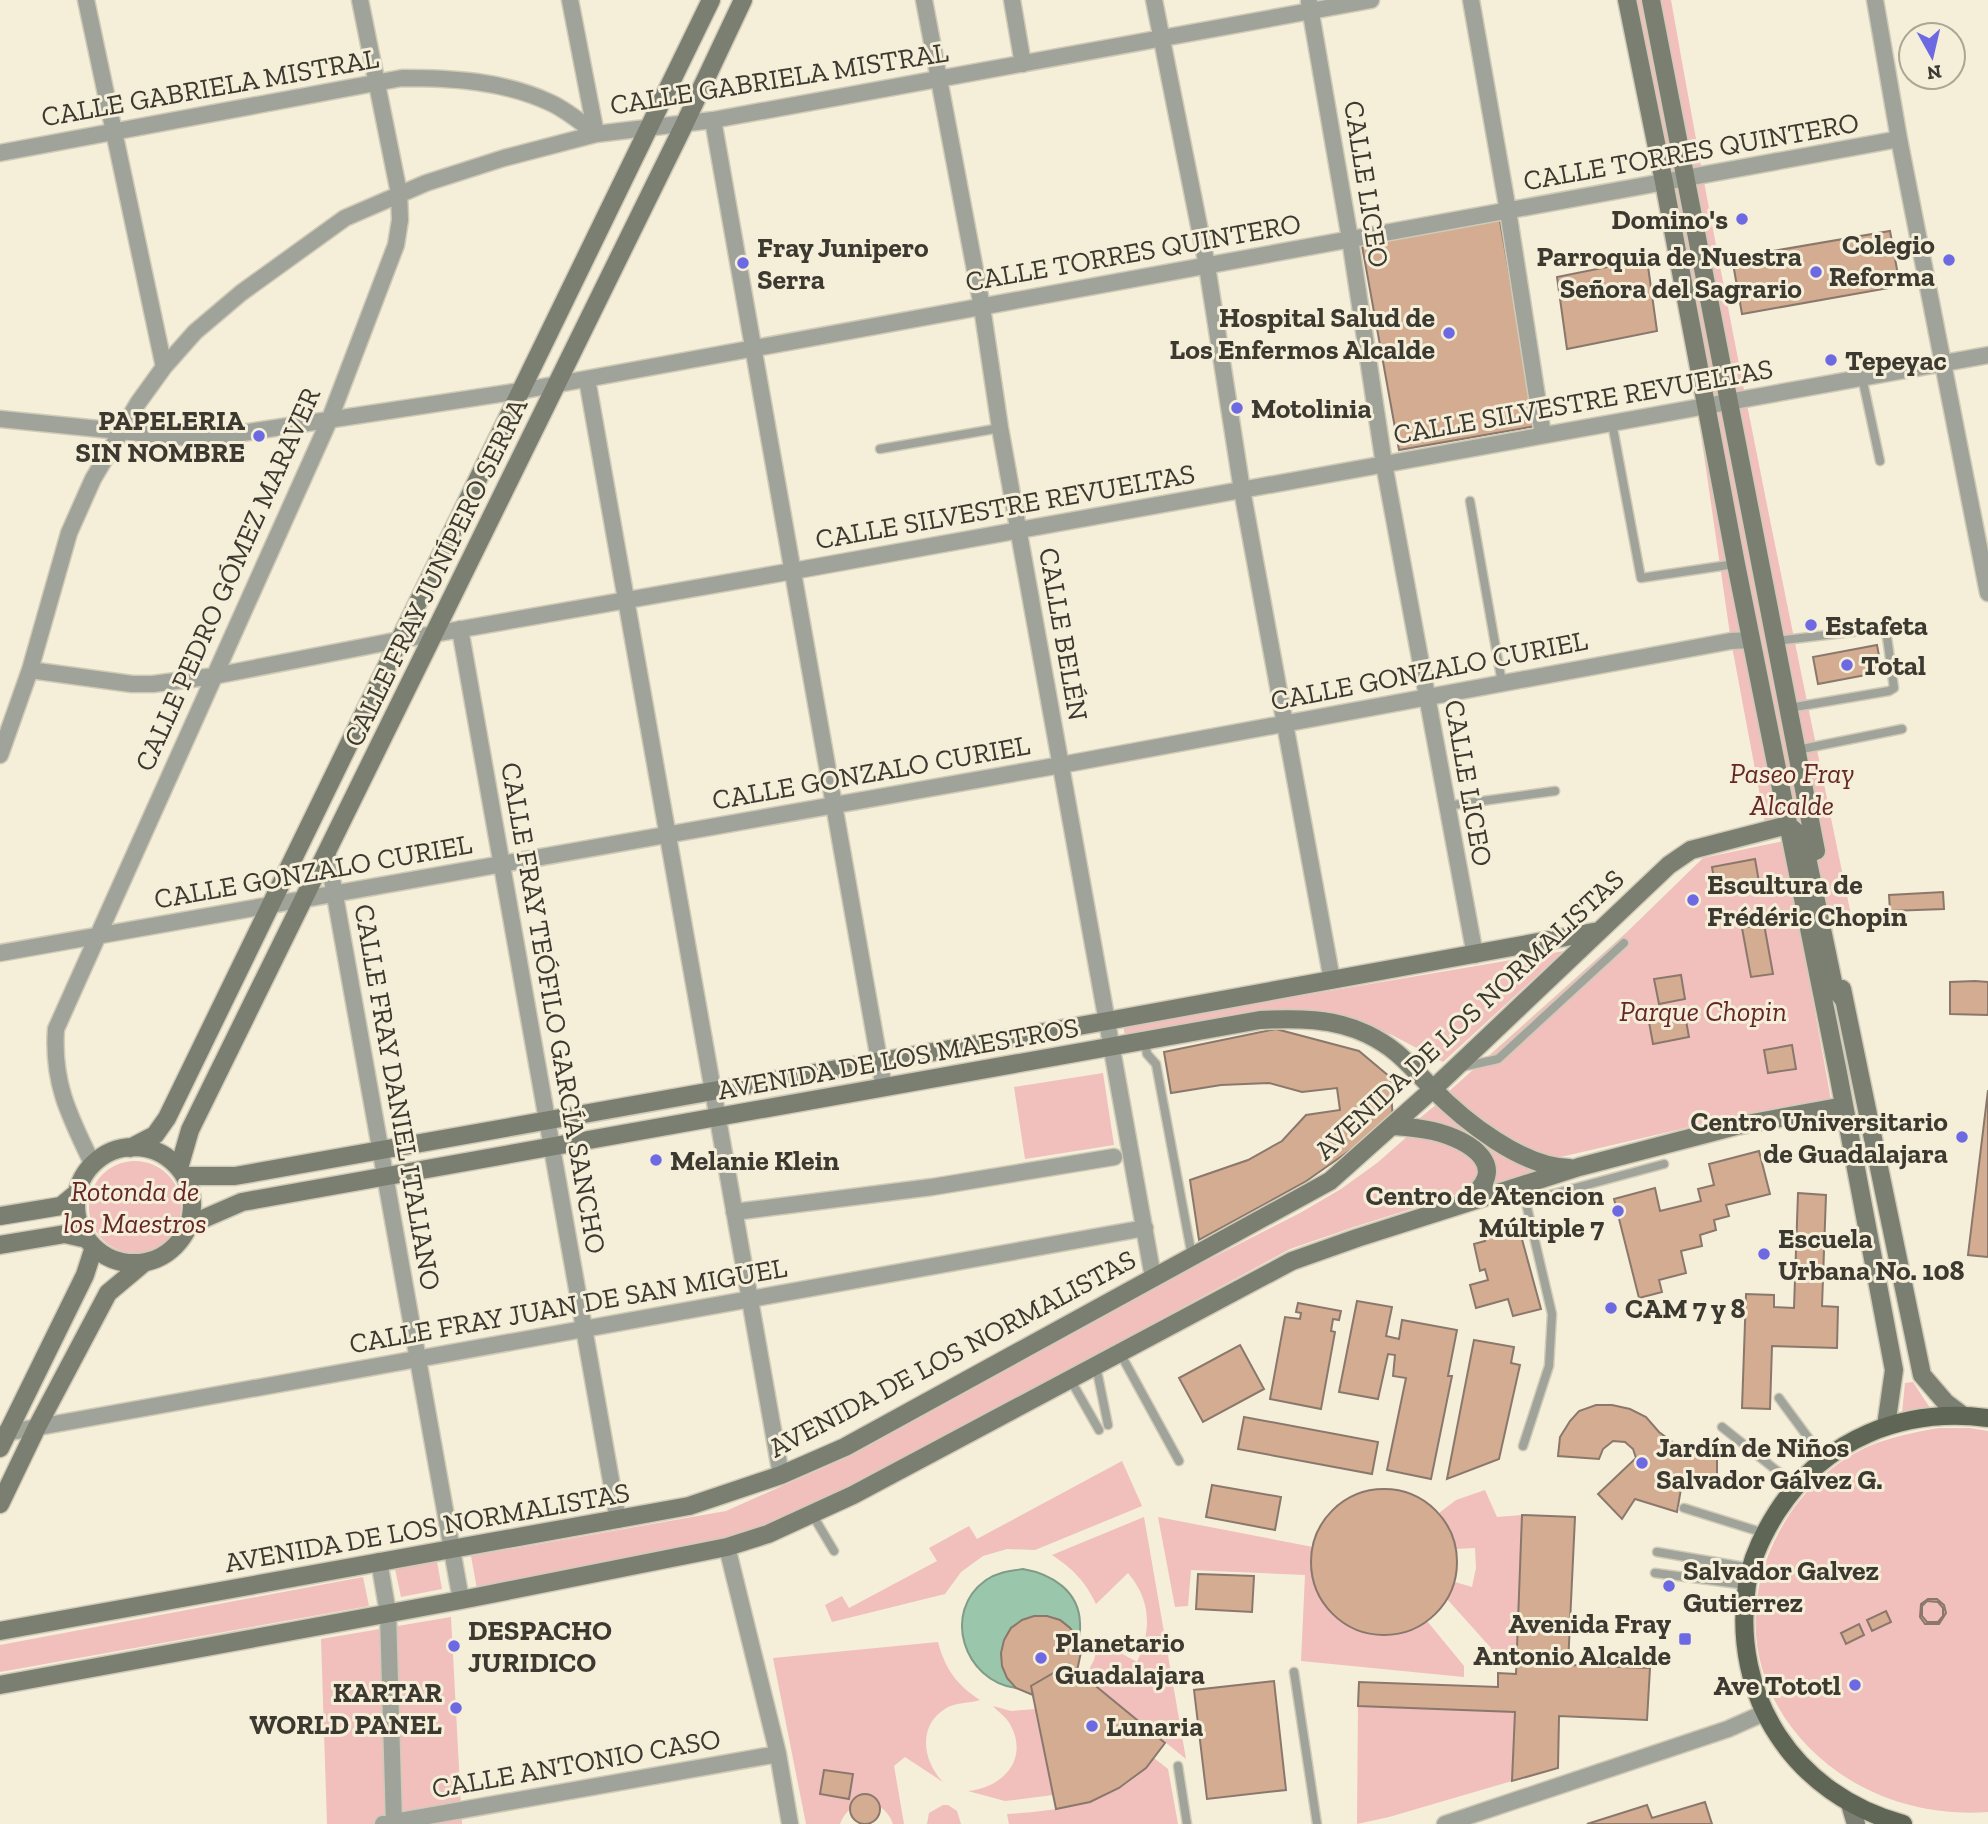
<svg xmlns="http://www.w3.org/2000/svg" width="1988" height="1824" font-family="'Zilla Slab',serif">
	<style>
		.green { fill: #f1bfbc }
		.water { fill: #9ac6ac; stroke: #7e9c87; stroke-width: 2 }
		.building { fill: #d3ac91; stroke: #8a786c; stroke-width: 2; fill-rule: evenodd }
		.lines { fill: none; stroke-linecap: round; stroke-linejoin: round }
		.lane-casing { stroke: #d0cab7; stroke-width: 11 }
		.street-casing { stroke: #d0cab7; stroke-width: 19 }
		.secondary-casing { stroke: #d0cab7; stroke-width: 21 }
		.primary-casing { stroke: #d0cab7; stroke-width: 21 }
		.lane { stroke: #9fa39a; stroke-width: 8 }
		.street { stroke: #9fa39a; stroke-width: 16 }
		.secondary { stroke: #7a7f72; stroke-width: 18 }
		.primary { stroke: #606656; stroke-width: 18 }
		.poi-dot { fill: #6d69e3; stroke: #f5eed8; stroke-width: 2.5 }
		.labels { text-anchor: middle; stroke-width: 6; stroke-linejoin: round; paint-order: stroke }
		.street-label { font-size: 28px; fill: #3c3931; stroke: #f5eed8 }
		.poi-label { font-size: 28px; font-weight: bold; fill: #3c3931; stroke: #f5eed8; text-anchor: start }
		.park-label { font-size: 28px; font-style: italic; fill: #642626; stroke: #f5eed8 }
	</style>
	<rect width="100%" height="100%" fill="#f5eed8"/>
	<path class="green" d="M1618,0H1671C1725,308 1789,614 1852,920L1808,926L1788,825L1766,828L1731,641L1697,407Z
		M1784,841L1831,1100L1733,1117L1552,1159L1519,1147L1446,1094L1627,932L1703,858Z
		M1564,951L1443,1062L1392,1035L1347,1018L1291,1009L1125,1035L1123,1026Z
		M1103,1073L1114,1145L1025,1159L1014,1087Z
		M1437,1104L1473,1132L1468,1139L1415,1122Z
		M1409,1135L1440,1140L1473,1156L1482,1173L1468,1191L1354,1227L1290,1249L851,1488L770,1526L732,1538L477,1589L471,1556L726,1511L852,1455L1198,1265L1300,1213L1341,1189L1377,1163Z
		M1481,1136L1535,1168V1176L1491,1188L1495,1179L1494,1162L1475,1143Z
		M89 1207a46 46 0 1 1 92 0a46 46 0 1 1-92 0Z
		M1913,1382L1930,1408L1902,1413L1905,1383Z
		M1939,1428H1970L1988,1431V1812C1821,1824 1695,1667 1786,1520C1805,1489 1834,1462 1867,1447C1890,1437 1915,1432 1939,1428Z
		M1122,1461L1142,1506L1035,1550L1007,1549L983,1556L961,1572L945,1594L832,1622L825,1605L842,1596L849,1608L937,1561L929,1548L969,1526L977,1539Z
		M1485,1490L1497,1517L1522,1515L1516,1664H1490L1491,1648L1447,1599L1455,1582L1472,1587L1476,1568L1475,1548L1456,1549L1452,1534L1439,1513L1456,1500Z
		M1144,1517L1186,1759L1085,1677L1094,1660L1099,1641L1137,1662C1152,1630 1151,1600 1128,1573L1096,1604C1085,1581 1073,1569 1052,1555Z
		M1158,1517L1313,1547C1301,1590 1338,1632 1380,1635C1397,1636 1412,1629 1427,1621L1464,1666V1677L1301,1661L1305,1575L1191,1570L1188,1606L1175,1607Z
		M437,1562L442,1589L401,1597L395,1569Z
		M363,1577L369,1606L0,1672V1645Z
		M451,1617L462,1824H327L321,1639Z
		M938,1642C945,1669 957,1685 980,1700C971,1703 959,1702 948,1707C917,1724 922,1760 943,1782L905,1757L894,1766L904,1824H893C883,1796 850,1797 840,1824H806L773,1658Z
		M993,1706L1011,1711L1036,1709L1053,1795L1005,1801L968,1791C1001,1788 1029,1761 1011,1726C1007,1717 998,1712 993,1706Z
		M1358,1706L1515,1712L1512,1781L1389,1817L1357,1824Z
		M1154,1758L1168,1769L1178,1824H1009L1007,1814C1059,1811 1121,1803 1154,1758Z
		M943,1805H948L957,1811L961,1824H927L929,1813Z"/>
	<path class="water" d="M1023,1569C1052,1574 1079,1591 1080,1623C1080,1630 1081,1633 1078,1640L1070,1628L1060,1620L1011,1628C997,1650 999,1668 1016,1688C964,1681 941,1612 986,1580C998,1572 1010,1571 1023,1569Z"/>
	<path class="building" d="M1499,215L1536,426L1399,450L1361,240Z
		M1890,231L1900,286L1742,314L1732,258Z
		M1647,259L1657,331L1567,349L1557,277Z
		M1877,645L1882,672L1818,684L1813,657Z
		M1755,859L1759,882L1716,890L1712,867Z
		M1943,892L1944,909L1890,911L1889,895Z
		M1764,924L1773,974L1751,977L1742,928Z
		M1681,975L1685,999L1659,1004L1654,979Z
		M1975,981L1988,982V1015L1950,1014V982Z
		M1685,1015L1689,1037L1653,1044L1649,1022Z
		M1276,1029L1359,1051L1390,1077L1393,1120L1305,1182L1199,1240L1190,1180L1248,1160L1282,1141L1306,1115L1340,1110L1337,1088L1302,1092L1269,1083L1221,1085L1171,1093L1164,1052Z
		M1792,1045L1796,1069L1768,1073L1764,1050Z
		M1988,1090V1257L1968,1255Z
		M1759,1151L1770,1194L1726,1205L1729,1216L1714,1220L1716,1230L1700,1235L1702,1246L1681,1251L1686,1273L1659,1280L1662,1292L1639,1298L1614,1199L1655,1188L1660,1211L1701,1201L1698,1189L1714,1185L1709,1164Z
		M1798,1193L1826,1195L1822,1306L1838,1307L1837,1348L1772,1346L1770,1409L1742,1408L1746,1294L1774,1295V1307L1794,1308Z
		M1508,1231L1509,1235L1520,1232L1541,1309L1513,1316L1508,1299L1476,1308L1470,1285L1488,1280L1485,1269L1480,1271L1474,1244L1485,1241L1484,1238Z
		M1357,1301L1392,1307L1386,1336L1399,1339L1402,1320L1457,1330L1448,1376H1452L1431,1479L1387,1470L1406,1378L1393,1376L1395,1355L1388,1354L1378,1399L1339,1392Z
		M1298,1303L1341,1311L1339,1320L1333,1319L1331,1331L1335,1332L1321,1409L1270,1399L1285,1317L1300,1319L1301,1313L1296,1312Z
		M1474,1340L1514,1347L1511,1363L1520,1365L1499,1459L1447,1479Z
		M1240,1345L1264,1389L1203,1422L1179,1378Z
		M1596,1405H1612L1630,1409L1646,1417L1659,1432L1674,1443L1717,1445V1479L1682,1483L1677,1512L1635,1499L1622,1519L1598,1494L1636,1458L1633,1449L1625,1442L1613,1441L1603,1449L1599,1459L1558,1456L1560,1437L1570,1421L1579,1411Z
		M1244,1417L1378,1442L1372,1474L1238,1449Z
		M1212,1485L1281,1497L1275,1530L1206,1517Z
		M1311 1562a73 73 0 1 1 146 0a73 73 0 1 1-146 0Z
		M1522,1515L1575,1517L1568,1665L1650,1668L1647,1720L1559,1716L1558,1768L1512,1781L1515,1712L1358,1706L1359,1682L1498,1687V1673L1516,1674Z
		M1198,1574L1254,1576L1252,1612L1196,1609Z
		M1928,1599H1937L1944,1605L1946,1613L1939,1624H1925L1920,1617L1921,1604ZM1927,1601L1938,1602L1943,1608V1616L1938,1622H1927L1922,1616V1606Z
		M1886,1611L1891,1622L1872,1631L1867,1620Z
		M1034,1616H1047L1060,1620L1070,1628L1078,1640L1081,1652L1077,1671L1069,1664L1031,1686L1033,1695L1016,1688L1007,1678L1002,1666L1001,1653L1004,1640L1011,1628L1022,1620Z
		M1859,1624L1864,1635L1846,1644L1841,1633Z
		M1069,1664L1165,1743L1146,1768L1119,1788L1090,1802L1056,1809L1031,1686Z
		M1274,1681L1286,1790L1207,1799L1194,1690Z
		M824,1770L853,1774L849,1799L820,1794Z
		M850 1809a15 15 0 1 1 30 0a15 15 0 1 1-30 0Z
		M1705,1802L1712,1824H1587L1647,1805L1652,1818Z"/>
	<g class="lines">
		<defs>
			<path id="lane" d="M1862,377L1880,461
				M1612,423L1641,578L1735,564
				M880,449L1000,428
				M1470,501L1502,683
				M1776,641L1877,629L1884,631L1887,637L1894,688L1889,691L1789,708
				M1797,750L1902,729
				M1446,806L1555,791
				M1145,1042L1147,1054L1156,1064L1192,1256
				M1462,1067L1498,1059L1624,943
				M1522,1186L1552,1314L1549,1366L1523,1446
				M1527,1201L1664,1164
				M1120,1353L1179,1461
				M1096,1366L1108,1425
				M1070,1379L1099,1430
				M1779,1398L1824,1459
				M1722,1427L1796,1486
				M1684,1508L1764,1533
				M812,1514L834,1551
				M1657,1552L1751,1568
				M1655,1573L1746,1585
				M1294,1672L1317,1824
				M1178,1766L1187,1824"/>
			<path id="street" d="M86,0L164,367
				M570,0L596,134
				M924,0L982,307L1000,428L1153,1277
				M1012,0L1023,64
				M1154,0L1207,266L1242,490L1332,980
				M1471,0L1508,211L1543,435
				M1875,0L1899,139L1988,593
				M1309,2L1350,239L1384,464L1475,955
				M713,120L884,1088
				M0,153L402,78C453,78 505,81 551,103C568,111 582,123 596,134
				M587,379L781,1475
				M0,419L189,438L222,436L520,391L1899,139
				M460,629L618,1520
				M30,670L132,684H153L214,676L399,640L793,571L1988,355
				M0,755L30,670L69,533L93,479L138,403L164,367L195,332L241,293L345,218L426,183L504,158L596,134L713,120L1371,0
				M327,851L461,1600
				M0,953L1061,765L1731,641L1751,640
				M93,1165C70,1117 52,1084 56,1029L329,421L396,245L400,220L399,193L360,0
				M734,1212L932,1187L1114,1157
				M0,1434L1145,1228
				M727,1547L778,1754L790,1824
				M379,1561L388,1613L394,1824
				M383,1824L778,1754
				M1445,1824L1728,1729L1764,1713"/>
			<path id="secondary" d="M1627,0L1664,182L1736,564L1838,1073L1894,1370L1886,1426
				M1651,0L1816,851
				M1842,989L1922,1375L1946,1403L1962,1415
				M1394,1126C1407,1127 1420,1128 1433,1131C1471,1140 1514,1168 1465,1201
				M76 1205a58 58 0 1 1 116 0a58 58 0 1 1-116 0Z
				M130,1148L155,1135L167,1118L711,0
				M179,1168L190,1130L684,125L743,0
				M184,1176H235L1107,1021L1599,931
				M0,1216L61,1206L78,1192
				M189,1225L242,1202L1260,1020C1295,1018 1334,1018 1367,1034C1398,1049 1409,1065 1432,1088C1464,1121 1523,1168 1570,1168
				M0,1245L65,1234L87,1239
				M0,1448L85,1275L94,1247
				M0,1504L37,1427L108,1293L145,1262
				M0,1631L689,1506L781,1475L845,1447L1330,1181L1433,1089L1669,865L1691,850L1788,825L1803,838L1834,987L1844,1000
				M0,1685L461,1600L727,1547L768,1534L853,1495L1292,1261L1357,1238L1579,1167L1736,1126L1844,1106
				M1850,1804L1856,1824"/>
			<path id="primary" d="M1903,1824C1795,1795 1730,1697 1747,1585C1751,1559 1763,1534 1777,1512C1824,1439 1903,1407 1988,1418"/>
		</defs>
		<use href="#lane" class="lane-casing"/>
		<use href="#street" class="street-casing"/>
		<use href="#secondary" class="secondary-casing"/>
		<use href="#primary" class="primary-casing"/>
		<use href="#lane" class="lane"/>
		<use href="#street" class="street"/>
		<use href="#secondary" class="secondary"/>
		<use href="#primary" class="primary"/>
	</g>
	<g class="poi-dot">
		<circle cx="1742" cy="219" r="7"/>
		<circle cx="1949" cy="260" r="7"/>
		<circle cx="743" cy="263" r="7"/>
		<circle cx="1816" cy="272" r="7"/>
		<circle cx="1449" cy="333" r="7"/>
		<circle cx="1831" cy="360" r="7"/>
		<circle cx="1237" cy="408" r="7"/>
		<circle cx="259" cy="436" r="7"/>
		<circle cx="1811" cy="625" r="7"/>
		<circle cx="1847" cy="665" r="7"/>
		<circle cx="1693" cy="900" r="7"/>
		<circle cx="1962" cy="1137" r="7"/>
		<circle cx="656" cy="1160" r="7"/>
		<circle cx="1618" cy="1211" r="7"/>
		<circle cx="1764" cy="1254" r="7"/>
		<circle cx="1611" cy="1308" r="7"/>
		<circle cx="1642" cy="1463" r="7"/>
		<circle cx="1669" cy="1586" r="7"/>
		<rect x="1678" y="1632" width="14" height="14" rx="3.5"/>
		<circle cx="454" cy="1646" r="7"/>
		<circle cx="1041" cy="1658" r="7"/>
		<circle cx="1855" cy="1685" r="7"/>
		<circle cx="456" cy="1708" r="7"/>
		<circle cx="1092" cy="1726" r="7"/>
	</g>
	<g class="labels">
		<g class="street-label">
			<text transform="translate(779 78) rotate(-9)" y="10">CALLE GABRIELA MISTRAL</text>
			<text transform="translate(210 87) rotate(-10)" y="10">CALLE GABRIELA MISTRAL</text>
			<text transform="translate(1691 151) rotate(-10)" y="10">CALLE TORRES QUINTERO</text>
			<text transform="translate(1367 184) rotate(81)" y="10">CALLE LICEO</text>
			<text transform="translate(1133 252) rotate(-10)" y="10">CALLE TORRES QUINTERO</text>
			<text transform="translate(1583 401) rotate(-10)" y="10">CALLE SILVESTRE REVUELTAS</text>
			<text transform="translate(1005 506) rotate(-10)" y="10">CALLE SILVESTRE REVUELTAS</text>
			<text transform="translate(435 572) rotate(-64)" y="10">CALLE FRAY JUNÍPERO SERRA</text>
			<text transform="translate(227 579) rotate(-66)" y="10">CALLE PEDRO GÓMEZ MARAVER</text>
			<text transform="translate(1064 634) rotate(80)" y="10">CALLE BELÉN</text>
			<text transform="translate(1429 670) rotate(-11)" y="10">CALLE GONZALO CURIEL</text>
			<text transform="translate(871 772) rotate(-10)" y="10">CALLE GONZALO CURIEL</text>
			<text transform="translate(1469 783) rotate(80)" y="10">CALLE LICEO</text>
			<text transform="translate(313 871) rotate(-10)" y="10">CALLE GONZALO CURIEL</text>
			<text transform="translate(554 1008) rotate(80)" y="10">CALLE FRAY TEÓFILO GARCÍA SANCHO</text>
			<text transform="translate(1469 1014) rotate(-43)" y="10">AVENIDA DE LOS NORMALISTAS</text>
			<text transform="translate(898 1058) rotate(-10)" y="10">AVENIDA DE LOS MAESTROS</text>
			<text transform="translate(398 1097) rotate(80)" y="10">CALLE FRAY DANIEL ITALIANO</text>
			<text transform="translate(568 1305) rotate(-10)" y="10">CALLE FRAY JUAN DE SAN MIGUEL</text>
			<text transform="translate(952 1353) rotate(-28)" y="10">AVENIDA DE LOS NORMALISTAS</text>
			<text transform="translate(427 1527) rotate(-10)" y="10">AVENIDA DE LOS NORMALISTAS</text>
			<text transform="translate(576 1763) rotate(-10)" y="10">CALLE ANTONIO CASO</text>
		</g>
		<g class="poi-label">
			<text x="1728" y="229" text-anchor="end">Domino's</text>
			<text x="1935" y="254" text-anchor="end">Colegio<tspan x="1935" dy="32">Reforma</tspan></text>
			<text x="757" y="257">Fray Junipero<tspan x="757" dy="32">Serra</tspan></text>
			<text x="1802" y="266" text-anchor="end">Parroquia de Nuestra<tspan x="1802" dy="32">Señora del Sagrario</tspan></text>
			<text x="1435" y="327" text-anchor="end">Hospital Salud de<tspan x="1435" dy="32">Los Enfermos Alcalde</tspan></text>
			<text x="1845" y="370">Tepeyac</text>
			<text x="1251" y="418">Motolinia</text>
			<text x="245" y="430" text-anchor="end">PAPELERIA<tspan x="245" dy="32">SIN NOMBRE</tspan></text>
			<text x="1825" y="635">Estafeta</text>
			<text x="1861" y="675">Total</text>
			<text x="1707" y="894">Escultura de<tspan x="1707" dy="32">Frédéric Chopin</tspan></text>
			<text x="1948" y="1131" text-anchor="end">Centro Universitario<tspan x="1948" dy="32">de Guadalajara</tspan></text>
			<text x="670" y="1170">Melanie Klein</text>
			<text x="1604" y="1205" text-anchor="end">Centro de Atencion<tspan x="1604" dy="32">Múltiple 7</tspan></text>
			<text x="1778" y="1248">Escuela<tspan x="1778" dy="32">Urbana No. 108</tspan></text>
			<text x="1625" y="1318">CAM 7 y 8</text>
			<text x="1656" y="1457">Jardín de Niños<tspan x="1656" dy="32">Salvador Gálvez G.</tspan></text>
			<text x="1683" y="1580">Salvador Galvez<tspan x="1683" dy="32">Gutierrez</tspan></text>
			<text x="1671" y="1633" text-anchor="end">Avenida Fray<tspan x="1671" dy="32">Antonio Alcalde</tspan></text>
			<text x="468" y="1640">DESPACHO<tspan x="468" dy="32">JURIDICO</tspan></text>
			<text x="1055" y="1652">Planetario<tspan x="1055" dy="32">Guadalajara</tspan></text>
			<text x="1841" y="1695" text-anchor="end">Ave Tototl</text>
			<text x="442" y="1702" text-anchor="end">KARTAR<tspan x="442" dy="32">WORLD PANEL</tspan></text>
			<text x="1106" y="1736">Lunaria</text>
		</g>
		<g class="park-label">
			<text x="1792" y="783">Paseo Fray<tspan x="1792" dy="32">Alcalde</tspan></text>
			<text x="1703" y="1021">Parque Chopin</text>
			<text x="135" y="1201">Rotonda de<tspan x="135" dy="32">los Maestros</tspan></text>
		</g>
	</g>
	<g transform="translate(1932 56) rotate(172)"><circle r="33" fill="#f5eed8" stroke="#aba695" stroke-width="2"/>
	<path d="M0-5L12 26L0 18L-12 26Z" fill="#6d69e3"/>
	<text y="-10" font-size="19" font-weight="bold" text-anchor="middle" fill="#3c3931">N</text>
	</g>
</svg>
